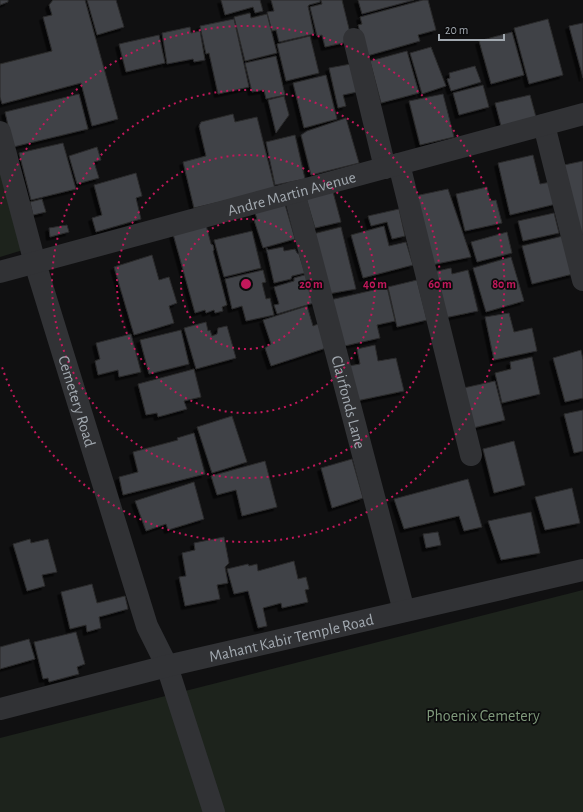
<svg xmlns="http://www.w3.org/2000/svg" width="583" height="812" font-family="'Alegreya Sans',sans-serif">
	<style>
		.green { fill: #1d231c }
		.building { fill: #414346; stroke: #2a2a2c; filter: url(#shadow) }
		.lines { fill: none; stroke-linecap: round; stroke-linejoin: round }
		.minor { stroke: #313235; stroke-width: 22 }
		.ring { fill: none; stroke: #c2185b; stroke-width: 2; stroke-dasharray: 2 4 }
		.labels { text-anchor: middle; stroke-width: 3.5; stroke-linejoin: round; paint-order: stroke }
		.street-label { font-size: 16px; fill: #a2a9b0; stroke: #0b0b0c }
		.park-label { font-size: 16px; fill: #7f997b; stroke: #0b0b0c }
		.centre { fill: #c2185b; stroke: #0b0b0c; stroke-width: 2 }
		.ring-label { font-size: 12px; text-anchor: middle; font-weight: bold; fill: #c2185b; stroke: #0b0b0c; stroke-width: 3.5; stroke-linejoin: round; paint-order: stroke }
	</style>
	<defs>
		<filter id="shadow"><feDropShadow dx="-3.5" dy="3.5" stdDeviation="0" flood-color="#0009"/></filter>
	</defs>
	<rect width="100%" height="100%" fill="#101011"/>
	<path class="green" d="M0,163L23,250L0,257Z
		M583,590V812H0V738Z"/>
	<path class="building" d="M0,0H8V2L0,5Z
		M53,0H85L118,119L92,126L81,83L2,104L0,97V64L52,51L43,17L52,15L49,5Z
		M87,0H116L124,27L97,35Z
		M221,0H260L263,11L255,13L253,7L225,15Z
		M271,0H320V2L309,5L308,6L314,34L279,42L276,30L272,31L267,12L274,11Z
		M321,0H342L352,41L325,47L322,35L317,36L310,7L322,4Z
		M358,0H414L362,14Z
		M423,0H428L436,30L418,35L420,41L367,56L358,25L362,24L360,17Z
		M250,13L251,18L267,14L277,53L245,61L234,17Z
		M234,19L249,87L218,94L209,53L206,54L200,26Z
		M548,19L563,75L529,84L514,28Z
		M583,23V78L569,26Z
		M190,27L191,33L200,31L205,60L194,62L193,59L167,64L162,33Z
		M512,32L524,75L491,84L479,41Z
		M159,35L165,63L126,72L119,44Z
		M310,36L319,73L286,81L277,44Z
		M431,47L446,86L422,94L410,53Z
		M407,51L419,93L381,103L370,61Z
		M276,56L285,95L266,99L264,90L252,92L245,63Z
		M351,64L357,92L343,95L346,106L338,108L329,68Z
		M475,66L481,82L451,91L447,79L450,78L449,73Z
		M326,75L337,119L304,128L293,83Z
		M483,85L489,107L459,115L453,93Z
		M79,94L88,129L13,147L5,112Z
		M443,94L454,137L420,145L409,101Z
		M530,95L536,117L501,126L495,103Z
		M284,96L289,115L276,133L268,100Z
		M233,114L235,122L257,117L275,189L194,208L183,162L206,156L199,126L201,122Z
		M346,118L359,163L311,175L301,135L307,131Z
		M295,135L305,179L275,185L266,142Z
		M63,143L76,189L31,200L19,153Z
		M97,147L101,160L94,162L99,178L77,184L69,156Z
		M533,155L540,184L551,182L556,204L510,215L498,163Z
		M583,161V234L579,235L564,165Z
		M136,173L142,196L136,198L141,219L96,232L92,218L102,215L94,185Z
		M487,187L490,201L496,200L502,223L465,231L456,194Z
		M448,189L471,257L431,265L415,196Z
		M333,192L341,222L315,228L306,198Z
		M42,199L46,212L33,215L30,202Z
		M284,201L295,239L263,248L254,220L257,219L254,210Z
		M399,209L405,236L392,239L387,222L371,226L368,216Z
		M554,213L559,233L523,241L518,221Z
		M67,225L69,232L50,237L49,228Z
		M206,225L211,244L213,245L214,250L213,251L227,305L222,307L223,311L215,313L214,310L206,313L205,310L195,313L173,234Z
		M384,226L389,246L406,242L413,265L363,278L351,235Z
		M341,227L356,289L328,294L313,234Z
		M252,231L261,268L224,277L214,240Z
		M507,232L512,253L477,262L471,242Z
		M563,236L573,274L532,284L522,246Z
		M283,247L284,251L295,249L297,253L299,254L305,273L292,276L291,279L274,283L266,248H267L268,250Z
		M152,255L159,280L169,277L177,303L169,306L174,323L134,335L114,267Z
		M511,257L524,301L486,312L473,268Z
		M451,268L452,274L468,270L478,311L439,319L428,273Z
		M263,270L266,282L262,283L266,299L270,298L274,315L246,321L242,306L232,309L225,279Z
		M308,274L317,302L277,314L274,305L279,304L274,287L294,281V278Z
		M417,280L427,320L397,327L388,287Z
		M387,287L395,321L377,325L380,338L340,347L330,300Z
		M307,306L313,326L318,324L326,348L271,366L265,348L271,344L263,320Z
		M509,313L514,332L532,328L537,351L494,360L485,317Z
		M206,322L208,331L210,330L212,336L217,334L218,328L227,326L236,358L196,369L184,328Z
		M181,330L189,364L149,374L140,340Z
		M131,334L141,372L119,377L118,370L98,375L95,361L100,359L96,343Z
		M375,345L378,361L396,358L404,391L356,401L349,366L360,364L357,349Z
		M581,350L583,360V398L565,402L553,358Z
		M532,357L540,394L502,403L495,373L511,369L510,362Z
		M194,369L201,397L184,401L187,409L158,417L157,413L146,415L138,384Z
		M495,381L505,420L469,429L459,389Z
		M583,410V451L574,453L564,414Z
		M232,416L247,462L212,473L197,427Z
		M194,433L205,474L123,495L119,477L138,472L133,452L178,440L177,438Z
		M514,441L525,485L494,493L483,449Z
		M352,459L363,498L332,508L321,468Z
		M265,461L277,507L242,516L236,490L217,495L211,476Z
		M468,479L482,527L464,531L459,516L404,529L394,499Z
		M194,482L204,519L168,530L166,524L146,531L135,501Z
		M572,488L580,523L545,530L535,497Z
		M531,512L540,553L501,560L488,521Z
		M438,532L441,545L426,548L423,534Z
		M224,537L229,563L225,567L228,583L217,585L220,599L185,606L179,577L186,576L182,553L195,550L194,543Z
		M30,539L31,543L48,539L57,572L42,575L45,586L27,591L13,544Z
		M294,561L298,579L306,577L309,589L305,590L308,602L282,608L281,603L263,608L267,626L258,628L248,591L234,594L227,569L248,564L249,566L257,564L258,571Z
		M92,584L97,603L125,596L128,609L99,617L101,628L87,632L86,625L70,629L61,592Z
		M76,632L85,664L77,667L79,674L49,682L48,678L43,679L34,642Z
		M29,639L35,659L0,669V647Z"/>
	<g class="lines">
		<g class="minor">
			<path d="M354,39L385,168"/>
			<path d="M544,125L583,280"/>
			<path id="s1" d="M0,132L35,263L147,626L167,666L214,812"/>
			<path d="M399,164L471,455"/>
			<path id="s2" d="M294,192L404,611"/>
			<path id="s3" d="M0,272L583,114"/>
			<path id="s4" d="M0,709L167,666L583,570"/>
		</g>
	</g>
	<g class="ring">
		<circle cx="246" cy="284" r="65"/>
		<circle cx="246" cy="284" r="129"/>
		<circle cx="246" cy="284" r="194"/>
		<path d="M1 204A258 258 0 1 1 1 364"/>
	</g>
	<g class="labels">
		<g class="street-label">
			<text dy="6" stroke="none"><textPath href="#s3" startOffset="302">Andre Martin Avenue</textPath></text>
			<text dy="6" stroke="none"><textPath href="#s1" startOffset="280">Cemetery Road</textPath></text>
			<text dy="6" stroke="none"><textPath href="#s2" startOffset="217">Clairfonds Lane</textPath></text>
			<text dy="6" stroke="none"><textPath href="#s4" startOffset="300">Mahant Kabir Temple Road</textPath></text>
		</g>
		<g class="park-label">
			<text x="483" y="721">Phoenix Cemetery</text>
		</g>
	</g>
	<circle cx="246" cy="284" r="6" class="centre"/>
	<g class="ring-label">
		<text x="311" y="288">20 m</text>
		<text x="375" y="288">40 m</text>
		<text x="440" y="288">60 m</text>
		<text x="504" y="288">80 m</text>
	</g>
	<path d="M439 34v6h65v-6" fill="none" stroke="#a2a9b0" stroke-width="2"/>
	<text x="445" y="34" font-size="12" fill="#a2a9b0" stroke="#0b0b0c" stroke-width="3" paint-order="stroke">20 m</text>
</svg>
